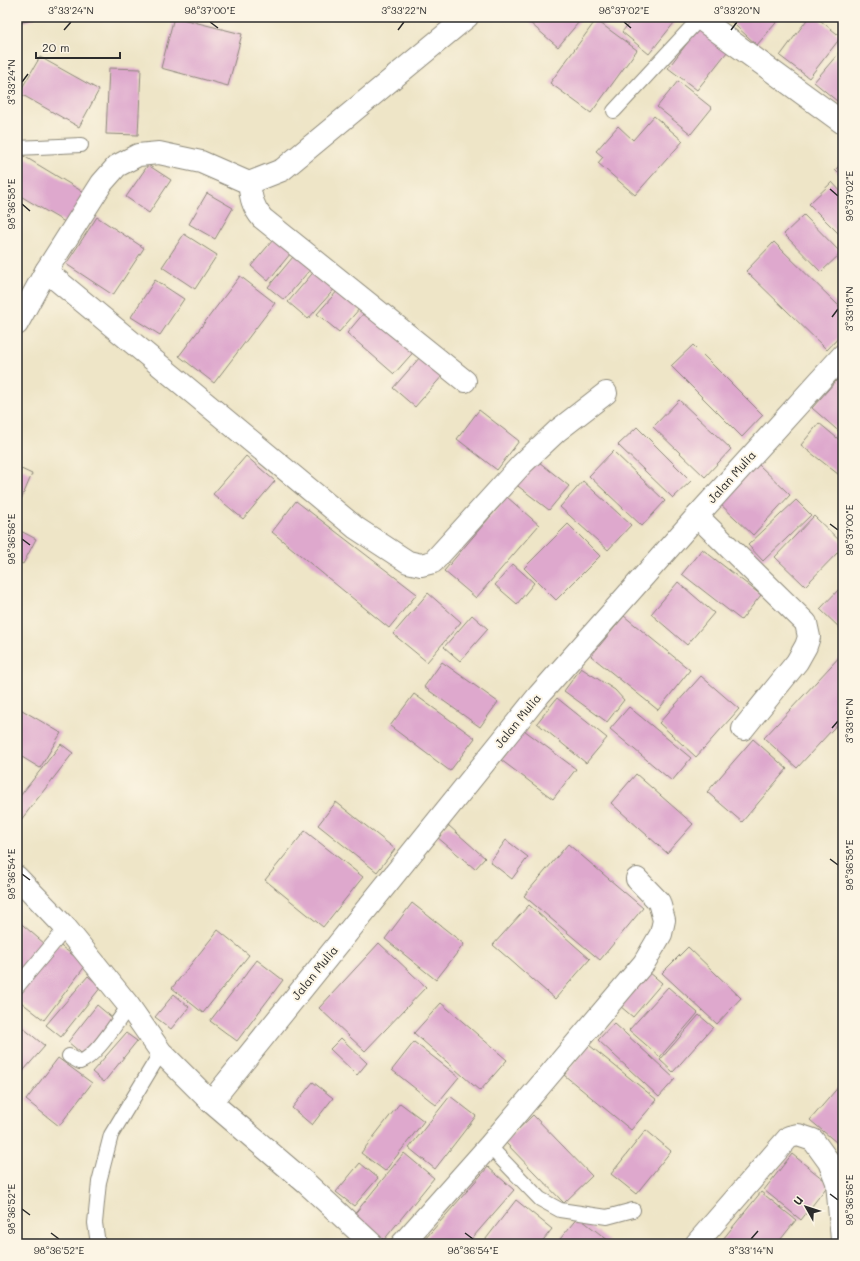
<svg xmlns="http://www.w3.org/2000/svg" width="860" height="1261" viewBox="0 0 860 1261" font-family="Mali,sans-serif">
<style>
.building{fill:#dea8cd}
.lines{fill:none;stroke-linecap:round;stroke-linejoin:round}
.service-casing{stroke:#8c8879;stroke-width:16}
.minor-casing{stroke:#8c8879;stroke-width:24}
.service{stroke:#fff;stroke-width:14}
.minor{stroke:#fff;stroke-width:22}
.ticks{fill:none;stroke:#2b2b2b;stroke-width:1.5}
.labels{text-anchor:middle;stroke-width:4;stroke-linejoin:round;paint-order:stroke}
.street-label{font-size:12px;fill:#2b2b2b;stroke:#fcf5e5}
.neatline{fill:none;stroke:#2b2b2b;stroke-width:1.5}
.ticks-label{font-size:10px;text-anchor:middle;fill:#2b2b2b}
</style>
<rect width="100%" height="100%" fill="#fcf5e5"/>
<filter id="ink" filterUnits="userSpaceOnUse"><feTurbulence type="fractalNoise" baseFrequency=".025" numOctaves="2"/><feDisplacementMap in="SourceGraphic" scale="8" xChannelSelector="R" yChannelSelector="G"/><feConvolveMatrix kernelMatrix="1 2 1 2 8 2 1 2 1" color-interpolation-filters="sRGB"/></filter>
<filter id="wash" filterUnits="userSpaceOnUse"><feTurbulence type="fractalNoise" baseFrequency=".012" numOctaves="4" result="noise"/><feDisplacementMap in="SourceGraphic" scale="16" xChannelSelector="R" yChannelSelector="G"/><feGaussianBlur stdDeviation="0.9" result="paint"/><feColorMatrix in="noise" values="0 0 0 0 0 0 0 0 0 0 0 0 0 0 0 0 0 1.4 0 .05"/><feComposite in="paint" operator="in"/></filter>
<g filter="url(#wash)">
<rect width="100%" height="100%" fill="#eee5c7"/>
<g id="blocks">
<!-- building -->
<g class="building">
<polygon points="17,17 34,17 34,19 17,24"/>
<polygon points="174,17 242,34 228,86 161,68"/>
<polygon points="523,17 583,17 558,47"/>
<polygon points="634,17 667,17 674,23 649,54 622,32"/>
<polygon points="728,17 781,17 757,45 727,18"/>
<polygon points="809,17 816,17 841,37 809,78 780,56"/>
<polygon points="596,20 637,50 591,113 550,83"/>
<polygon points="702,24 731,47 697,90 668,68"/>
<polygon points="843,48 843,106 814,82"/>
<polygon points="40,57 99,90 79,127 19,93"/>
<polygon points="109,68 141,69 138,135 106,134"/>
<polygon points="678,81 712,108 691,134 657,107"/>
<polygon points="654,116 683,141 635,195 598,163 603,157 596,151 618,126 633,140"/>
<polygon points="17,152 88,195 70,225 17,194"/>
<polygon points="843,162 843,178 835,170"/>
<polygon points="148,165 171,180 149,213 126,197"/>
<polygon points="832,182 843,194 843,238 809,204"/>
<polygon points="207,193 233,208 215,239 189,224"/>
<polygon points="804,215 841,253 821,272 784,234"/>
<polygon points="97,217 144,248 113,295 66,264"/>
<polygon points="184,234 217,255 195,289 162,267"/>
<polygon points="278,234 295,248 268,281 251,266"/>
<polygon points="774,242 843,310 843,333 827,350 746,271"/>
<polygon points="298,251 314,265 284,300 268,287"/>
<polygon points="317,268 338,285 308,319 288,302"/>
<polygon points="240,276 275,303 214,383 179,356"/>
<polygon points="155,280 184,299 160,335 131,317"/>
<polygon points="339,289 361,307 339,332 317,314"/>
<polygon points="369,307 417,348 394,374 347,333"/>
<polygon points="693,345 763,415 742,437 671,366"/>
<polygon points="421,356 443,375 415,407 393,388"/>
<polygon points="843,373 843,435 812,408"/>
<polygon points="679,400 731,449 705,477 653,427"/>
<polygon points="479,410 519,441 497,470 457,439"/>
<polygon points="819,423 843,443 843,478 801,445"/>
<polygon points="637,427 691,481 673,498 618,445"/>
<polygon points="613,451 665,501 642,526 589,476"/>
<polygon points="246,456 275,481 243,519 213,494"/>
<polygon points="534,458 569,486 549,510 514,483"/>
<polygon points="756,462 790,495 753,535 718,502"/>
<polygon points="17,467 32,474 17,509"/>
<polygon points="583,481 631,525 608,550 560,507"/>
<polygon points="507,497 539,525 476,598 444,571"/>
<polygon points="796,500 811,515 763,561 748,545"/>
<polygon points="296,501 417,594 389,628 272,532"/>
<polygon points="814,516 843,544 843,547 805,586 775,557"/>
<polygon points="568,524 600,556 556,600 524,568"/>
<polygon points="17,529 36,539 23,564 17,561"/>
<polygon points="702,549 761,595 741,620 682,574"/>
<polygon points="513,564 534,583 517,604 495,585"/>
<polygon points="678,582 714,613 687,645 651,614"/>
<polygon points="843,585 843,631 820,609"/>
<polygon points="428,593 461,622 427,662 393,634"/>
<polygon points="472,615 488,629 460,661 444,647"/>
<polygon points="624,616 690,670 658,710 591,656"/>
<polygon points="843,653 843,718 797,768 764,738"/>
<polygon points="442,662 498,702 480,727 424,687"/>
<polygon points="581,668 615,690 624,700 607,722 564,691"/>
<polygon points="701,676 739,709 696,757 659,723"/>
<polygon points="414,694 475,738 450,771 390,726"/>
<polygon points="557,698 607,738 586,763 537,723"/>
<polygon points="17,707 61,733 40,768 17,754"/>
<polygon points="629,707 691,758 672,781 610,729"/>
<polygon points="524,730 576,769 553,799 501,760"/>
<polygon points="753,739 787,769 742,822 707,792"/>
<polygon points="61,744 73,753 17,825 17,800"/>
<polygon points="636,774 693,824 667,853 611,803"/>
<polygon points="336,802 395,849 377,872 318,825"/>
<polygon points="448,825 485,858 475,869 437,837"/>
<polygon points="305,831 363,877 323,927 265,880"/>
<polygon points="506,840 528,857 512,879 490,862"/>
<polygon points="568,844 643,908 600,960 524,896"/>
<polygon points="412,903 464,944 436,980 385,939"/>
<polygon points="529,905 590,959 555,999 493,945"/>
<polygon points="17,920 45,944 17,976"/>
<polygon points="218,930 249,955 203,1013 172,988"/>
<polygon points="379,943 426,987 365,1051 319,1008"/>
<polygon points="58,944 86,965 44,1020 17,999 17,998"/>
<polygon points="688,947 741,998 717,1024 662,973"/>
<polygon points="257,960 283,980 237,1041 210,1021"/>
<polygon points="649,972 662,983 633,1017 620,1006"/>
<polygon points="88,976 101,987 61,1037 46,1025"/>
<polygon points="668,987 698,1013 660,1057 629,1030"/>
<polygon points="174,994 189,1007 171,1029 155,1017"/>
<polygon points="441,1003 507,1060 480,1091 414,1033"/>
<polygon points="97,1005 115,1020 86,1057 68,1042"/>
<polygon points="699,1015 713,1027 673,1072 660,1060"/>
<polygon points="17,1023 45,1046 17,1078"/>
<polygon points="614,1023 675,1079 659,1097 598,1040"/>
<polygon points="126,1033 137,1041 104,1082 92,1072"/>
<polygon points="341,1038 367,1063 357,1075 330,1049"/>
<polygon points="414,1042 459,1077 436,1105 392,1070"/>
<polygon points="589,1045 657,1100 631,1130 564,1075"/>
<polygon points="58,1058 92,1083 59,1126 26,1100"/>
<polygon points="313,1082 333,1098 312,1125 292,1108"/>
<polygon points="841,1084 843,1086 843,1148 810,1120"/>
<polygon points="450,1096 476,1116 435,1169 409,1148"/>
<polygon points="400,1103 424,1121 385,1171 361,1153"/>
<polygon points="533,1115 592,1176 564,1203 505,1142"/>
<polygon points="646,1130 671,1151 636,1194 611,1174"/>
<polygon points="404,1153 434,1178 383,1241 353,1216"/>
<polygon points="792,1154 829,1184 801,1220 764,1190"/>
<polygon points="360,1163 378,1178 354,1206 336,1192"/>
<polygon points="488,1167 514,1190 467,1244 431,1244 425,1239"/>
<polygon points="761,1192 796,1220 777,1244 719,1244"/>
<polygon points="516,1200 552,1229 540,1244 482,1244"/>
<polygon points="578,1217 609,1241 606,1244 556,1244"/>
</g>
</g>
</g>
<g filter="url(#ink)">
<use href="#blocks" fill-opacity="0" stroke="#8c8879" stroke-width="1"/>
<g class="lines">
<defs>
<g id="service">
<polyline points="614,111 700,18"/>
<polyline points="17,148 81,145"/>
<polyline points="17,987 66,928"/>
<path d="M69 1056 80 1062C98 1055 117 1021 129 1006"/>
<polyline points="489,1146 540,1199 560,1210 607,1217 633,1210"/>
<polyline points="98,1244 95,1223 99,1182 111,1135 161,1052"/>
</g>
<g id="minor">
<polyline points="698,17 843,123"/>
<path d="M249 183C251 197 252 206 262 218L465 381"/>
<polyline points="46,271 356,528 408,562 421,565 433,562 522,464 557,431 606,393"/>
<polyline points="17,324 46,271 102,183 117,166 138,155 159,153 201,162 249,183 282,170 467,17"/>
<polyline points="697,516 806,623 809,637 806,646 797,662 743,729"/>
<polyline points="17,877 66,928 129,1006 161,1052 211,1102 306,1183 372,1244"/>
<polyline points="211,1102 539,695 697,516 843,355"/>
<polyline points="402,1244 489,1146 644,963 661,934 664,920 659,902 637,879"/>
<polyline points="696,1244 789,1137 798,1135 813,1140 829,1162 837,1182 842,1240"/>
</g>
</defs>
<!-- service casing -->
<use href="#service" class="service-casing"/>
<!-- minor casing -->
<use href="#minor" class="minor-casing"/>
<!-- service -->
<use href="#service" class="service"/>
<!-- minor -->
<use href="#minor" class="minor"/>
</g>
</g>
<!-- ticks -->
<path class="ticks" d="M210 22 218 28M624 22 631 28M64 30 71 22M398 30 404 22M731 30 737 22M22 82 28 74M830 189 838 196M22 204 30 211M832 317 838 309M830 524 838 530M22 539 30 545M832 728 838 721M830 859 838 865M22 874 30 880M830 1194 838 1200M22 1209 30 1215M51 1233 59 1239M465 1233 473 1239M751 1239 758 1231"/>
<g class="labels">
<!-- street labels -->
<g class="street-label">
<text transform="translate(732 477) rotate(-48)" y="4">Jalan Mulia</text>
<text transform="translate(518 721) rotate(-51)" y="4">Jalan Mulia</text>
<text transform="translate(315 973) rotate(-51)" y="4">Jalan Mulia</text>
</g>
</g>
<!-- margin -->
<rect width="860" height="1261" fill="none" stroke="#fcf5e5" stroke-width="44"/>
<!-- north arrow -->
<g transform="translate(806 1207) rotate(309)" stroke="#fcf5e5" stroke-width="3" paint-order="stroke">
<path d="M0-3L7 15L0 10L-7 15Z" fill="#2b2b2b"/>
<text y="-6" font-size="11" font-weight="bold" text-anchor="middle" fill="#2b2b2b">U</text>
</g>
<!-- scale -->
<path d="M36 52v6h84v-6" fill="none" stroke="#2b2b2b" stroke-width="2"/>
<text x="42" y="52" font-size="12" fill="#2b2b2b" stroke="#fcf5e5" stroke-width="3" paint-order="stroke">20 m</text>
<rect x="22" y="22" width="816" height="1217" class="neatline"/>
<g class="ticks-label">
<text x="71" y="14">3°33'24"N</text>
<text x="210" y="14">98°37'00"E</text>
<text x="404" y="14">3°33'22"N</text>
<text x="624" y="14">98°37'02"E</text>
<text x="737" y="14">3°33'20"N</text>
<text transform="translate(11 82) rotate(-90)" y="4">3°33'24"N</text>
<text transform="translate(849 196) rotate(-90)" y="4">98°37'02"E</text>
<text transform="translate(11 204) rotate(-90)" y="4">98°36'58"E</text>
<text transform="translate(849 309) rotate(-90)" y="4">3°33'18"N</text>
<text transform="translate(849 530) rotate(-90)" y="4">98°37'00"E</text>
<text transform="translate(11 539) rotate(-90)" y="4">98°36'56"E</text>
<text transform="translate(849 721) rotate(-90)" y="4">3°33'16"N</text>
<text transform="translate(849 865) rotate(-90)" y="4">98°36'58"E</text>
<text transform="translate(11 874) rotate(-90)" y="4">98°36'54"E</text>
<text transform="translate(849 1200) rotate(-90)" y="4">98°36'56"E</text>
<text transform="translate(11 1209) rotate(-90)" y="4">98°36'52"E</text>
<text x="59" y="1254">98°36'52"E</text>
<text x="473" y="1254">98°36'54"E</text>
<text x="751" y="1254">3°33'14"N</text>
</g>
</svg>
